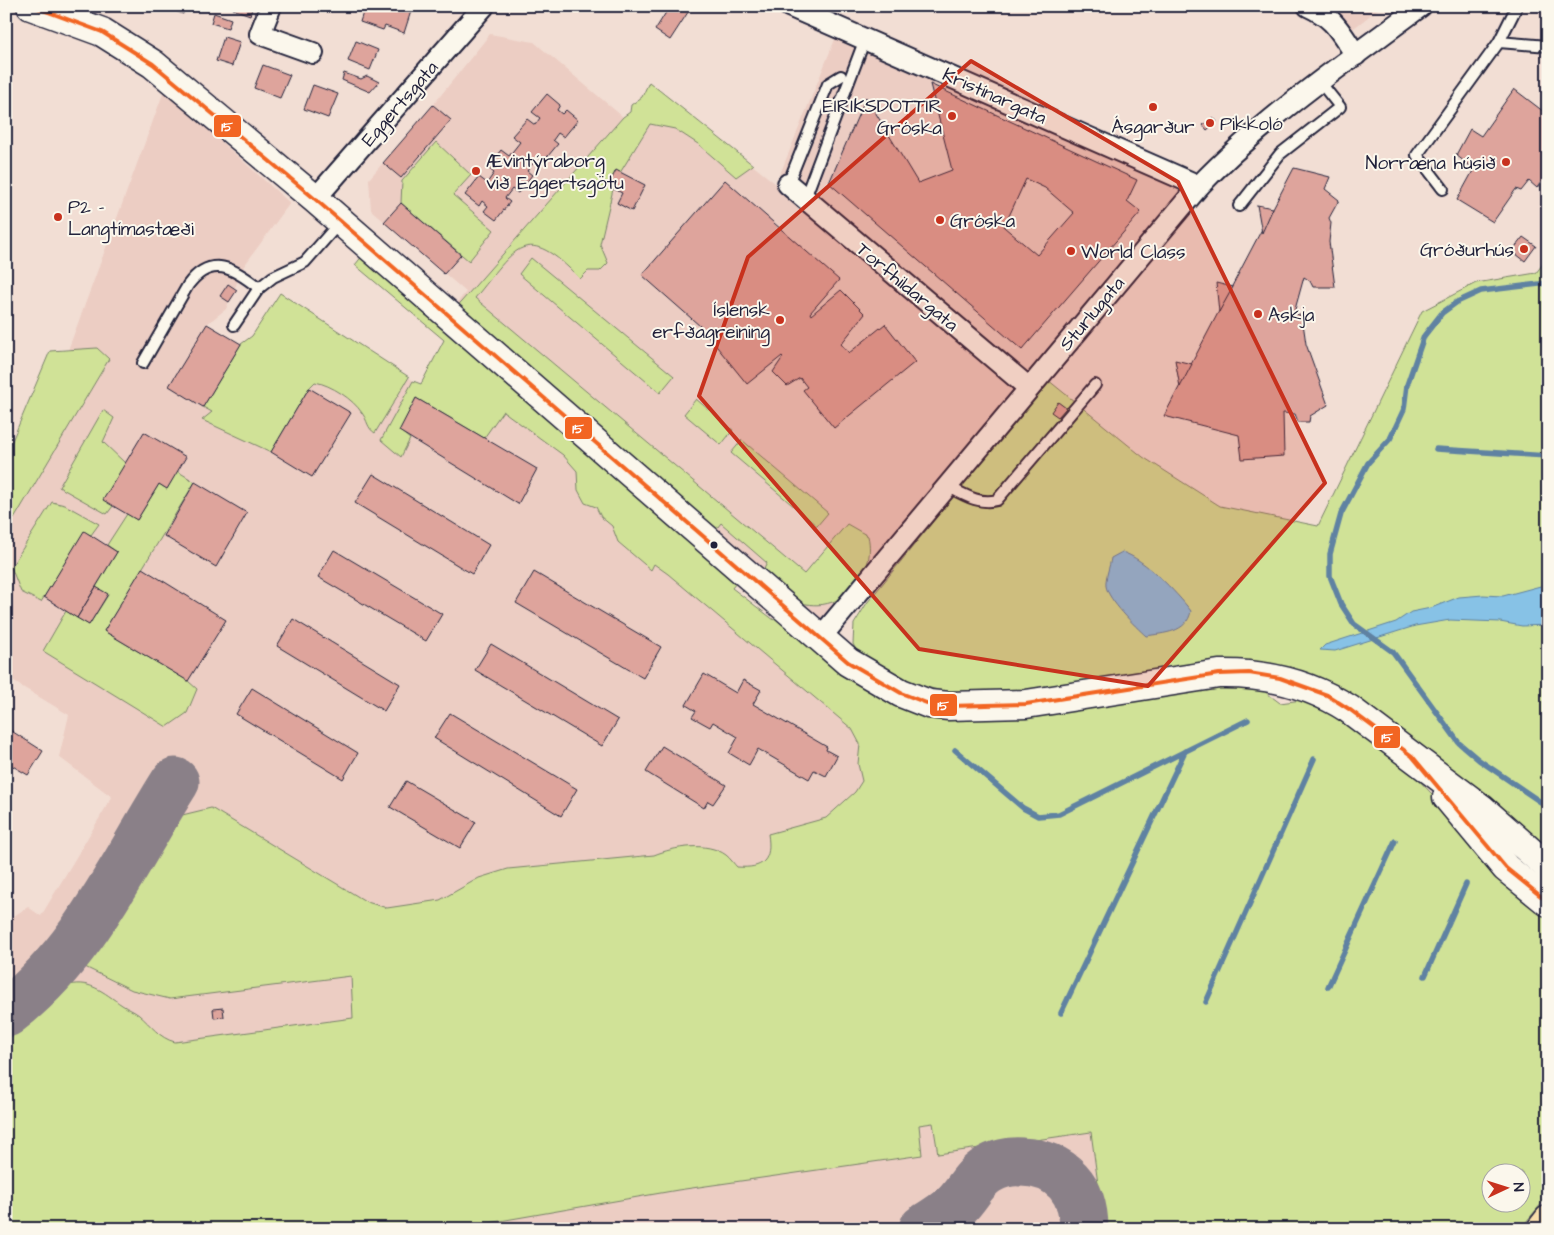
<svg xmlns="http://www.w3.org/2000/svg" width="1554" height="1235" viewBox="0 0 1554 1235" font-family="'Architects Daughter',sans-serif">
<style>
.built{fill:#eccdc3}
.green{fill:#d0e297;stroke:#798269;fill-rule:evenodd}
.water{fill:#87c2e6;stroke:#5f82a2}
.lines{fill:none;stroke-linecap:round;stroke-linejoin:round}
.stream{stroke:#5f82a2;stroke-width:5.5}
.taxiway{stroke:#8a8088;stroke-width:49}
.building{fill:#dea49c;stroke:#22223b;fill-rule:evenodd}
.lane-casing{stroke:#22223b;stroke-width:14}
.street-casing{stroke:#22223b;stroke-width:24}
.secondary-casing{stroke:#22223b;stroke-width:31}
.primary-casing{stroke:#22223b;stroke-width:31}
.lane{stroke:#fbf7ec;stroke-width:10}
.street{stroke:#fbf7ec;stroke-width:20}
.secondary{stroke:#fbf7ec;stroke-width:28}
.primary{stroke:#f9deab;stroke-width:28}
.bus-1-casing{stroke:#fbf7ec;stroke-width:8}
.bus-1{stroke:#f26522;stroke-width:4}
.marked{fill:#c8321e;fill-opacity:0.2;stroke:#c8321e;stroke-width:4;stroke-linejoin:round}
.poi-dot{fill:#c8321e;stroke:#fbf7ec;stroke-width:2}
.bus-dot{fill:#22223b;stroke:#fbf7ec;stroke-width:2}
.labels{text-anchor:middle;stroke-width:4;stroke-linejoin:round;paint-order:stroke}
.street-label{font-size:19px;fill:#22223b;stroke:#fbf7ec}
.poi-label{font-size:19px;fill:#22223b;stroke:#fbf7ec;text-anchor:start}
.line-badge{stroke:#fbf7ec;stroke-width:2}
.badge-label{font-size:14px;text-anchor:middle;font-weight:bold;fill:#fff}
</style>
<rect width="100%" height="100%" fill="#f2ded4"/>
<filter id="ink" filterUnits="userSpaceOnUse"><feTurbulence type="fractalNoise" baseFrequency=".02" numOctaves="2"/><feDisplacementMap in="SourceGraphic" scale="10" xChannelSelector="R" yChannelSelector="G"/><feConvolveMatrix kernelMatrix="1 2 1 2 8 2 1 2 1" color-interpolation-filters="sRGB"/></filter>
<g filter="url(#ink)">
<!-- built -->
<g class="built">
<polygon points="1287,6 1382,6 1354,28 1318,19"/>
<polygon points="838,32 1189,191 820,630 450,311 466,292 371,210 369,179 433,105 490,34 534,42 623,117 630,112 631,105 642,97 649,82 776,184"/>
<polygon points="164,91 290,203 244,266 226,309 207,324 241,344 252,336 280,293 420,385 444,340 811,660 1492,1172 1459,1229 6,1229 6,921 28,907 41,916 112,797 59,757 69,715 6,677 6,451 7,454 27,461"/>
</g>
<!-- green -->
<g class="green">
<path d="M649 82 753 165 736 177 698 144 675 129 650 124 615 181 600 244 608 263 600 271H588L580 279C525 221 516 248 475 298L804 574 847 524 868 536C877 574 843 614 802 603 792 600 771 580 762 573L767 563 721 523 714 532 454 310 623 117 630 112 631 105 642 97Z"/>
<polygon points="436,142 471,175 453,195 494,230 469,261 401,203 402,181"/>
<path d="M363 255 694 544 736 583 732 588 774 620 777 616 848 677 888 700 1216 685H1256L1280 703 1302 700 1341 719 1389 749 1433 795 1502 883 1535 903 1548 917V1196L1520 1229H1104L1091 1132 938 1154 933 1123 919 1125 922 1155 678 1190 454 1229H6V1035L63 987C88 977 104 993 122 1005 128 1009 134 1011 139 1015 151 1025 159 1038 175 1042L353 1018 351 976 170 999 132 990 85 967 174 817 211 808 367 902 387 908 440 900 479 878 508 869 654 855C674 847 707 841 726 855 730 858 734 864 737 867 764 869 772 860 768 834L826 818 855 792 862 781 858 764 860 744 852 729 668 574 654 564 651 570 618 542 612 526 601 517 596 507 585 503 578 490 577 471 563 455 503 411 484 438 416 398 400 431 410 439 401 457 381 440 413 381 421 384 444 340 355 265ZM1492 1172H1522V1202H1492Z"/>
<path d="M1548 257V858C1512 828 1477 797 1441 767 1375 711 1322 662 1230 662L1036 691 964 696 905 682 860 658 853 644 854 624 867 603 1048 380 1143 457 1220 506 1318 526 1422 311 1476 283 1536 273Z"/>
<polygon points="531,258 674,376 660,393 519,274"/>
<path d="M280 293 409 377 375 433C367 428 368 421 362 413 353 399 331 385 315 382L309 388 271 452 202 420 212 412 203 407 241 344 252 336Z"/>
<polygon points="97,348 109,359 14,519 6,517 6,455 50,351"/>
<polygon points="696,399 733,430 721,445 684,414"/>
<polygon points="103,410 114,418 103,442 125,463 113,506 107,514 59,487"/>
<polygon points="742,440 828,513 817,526 731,453"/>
<polygon points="177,471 195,482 104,631 188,681 197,689 187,713 167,727 43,651 66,611 89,625 108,595 96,587 117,552 107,545 127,514 137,520 159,484 167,489"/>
<polygon points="52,502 65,505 99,524 91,535 84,532 41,602 21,592 11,567"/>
</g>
<!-- water -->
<g class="water">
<path d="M1122 552C1145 559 1176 592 1191 611 1187 633 1164 633 1146 636 1135 626 1108 600 1106 586 1105 578 1110 566 1111 558Z"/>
<polygon points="1548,584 1548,625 1522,626 1500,622 1450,620 1415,626 1335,651 1320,650 1325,645 1396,622 1411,612 1431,608 1459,597 1483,595 1503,596"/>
</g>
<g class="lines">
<!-- stream -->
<g class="stream">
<polyline points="1548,283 1481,291 1457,302 1442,313 1424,336 1407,385 1404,409 1390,439 1368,463 1341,514 1330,554 1330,576 1341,604 1354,624 1393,652 1459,743 1479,760 1548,807"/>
<polyline points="1436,449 1548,456"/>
<polyline points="955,750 1023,808 1038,816 1059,814 1248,720"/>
<polyline points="1425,976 1466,884"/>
<polyline points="1328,987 1395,841"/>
<polyline points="1206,1002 1314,759"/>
<polyline points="1061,1013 1185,751"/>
</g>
<!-- taxiway -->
<g class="taxiway">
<path d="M6 1013C84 955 124 862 175 782"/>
<path d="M923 1229C934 1222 948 1214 957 1204 968 1193 974 1178 988 1170 997 1164 1011 1161 1021 1162 1062 1163 1084 1189 1084 1229"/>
</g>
</g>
<!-- building -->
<g class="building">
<polygon points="162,6 186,6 183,14"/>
<polygon points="234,6 253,6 250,15 233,9"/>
<polygon points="365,6 398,6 411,11 404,33 385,26 383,30 360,22"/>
<polygon points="670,6 692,6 670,40 655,30"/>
<polygon points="214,13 231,19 228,28 211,23"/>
<polygon points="224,37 240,42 232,66 216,61"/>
<polygon points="356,41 378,50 370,70 348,61"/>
<polygon points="263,65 290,75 280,98 254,88"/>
<polygon points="344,73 361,79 367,76 379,82 370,92 342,80"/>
<path d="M930 84 1137 180 1127 201 1141 212 1022 350 829 183 866 97 918 183 952 170ZM1026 179 1045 188 1074 213 1037 255 1004 227Z"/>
<polygon points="313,85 338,94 328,118 304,109"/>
<polygon points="1514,89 1548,115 1548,171 1537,188 1529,181 1521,191 1516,189 1493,222 1457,200 1474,169 1456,155 1470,129 1481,136"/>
<polygon points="547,94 560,105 557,110 562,114 566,110 578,120 564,137 558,133 553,140 558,144 543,162 538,157 527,171 532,175 518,193 512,189 505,198 510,202 496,220 484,211 488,206 482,201 479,206 465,195 479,177 487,183 494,173 487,167 501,150 509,156 520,142 512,136 527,119 535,125 540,118 532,112"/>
<polygon points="433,105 451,120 401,178 383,163"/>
<polygon points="1213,117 1217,122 1207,130 1203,125"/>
<polygon points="1294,168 1330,177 1325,189 1339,200 1329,218 1331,223 1329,242 1335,287 1313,287 1310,281 1304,277 1294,313 1302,316 1306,344 1328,405 1310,416 1309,422 1298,422 1295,414 1283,413 1284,456 1242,459 1239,435 1164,416"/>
<polygon points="616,170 645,185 632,211 617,203 622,193 608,186"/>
<polygon points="725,180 839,280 810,313 811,315 841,290 865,314 841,344 849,353 885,324 915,362 834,428 803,390 807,387 800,378 787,386 773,372 783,357 782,356 747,384 700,326 642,275"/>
<polygon points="401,203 461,255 444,274 384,222"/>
<polygon points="1257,205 1273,208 1262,233"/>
<polygon points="1523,237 1536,246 1525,261 1512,251"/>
<polygon points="1216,283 1233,287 1219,312"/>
<polygon points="228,284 237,290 229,302 220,296"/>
<polygon points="207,324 241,344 203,407 169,386"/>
<polygon points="1175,360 1192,364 1180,387"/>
<polygon points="309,388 351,413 312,477 271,452"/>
<polygon points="416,398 537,469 518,504 399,431"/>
<polygon points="1058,402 1066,408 1058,417 1051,412"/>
<polygon points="144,432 186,457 167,489 159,484 137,520 103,500"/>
<polygon points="373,474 489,545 472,574 355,503"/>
<polygon points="195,482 247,513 216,567 164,536"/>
<polygon points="84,531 117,552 77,618 44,597"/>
<polygon points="334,550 442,614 426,641 318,577"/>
<polygon points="142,568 226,620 188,681 104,631"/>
<polygon points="534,572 661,647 643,678 516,603"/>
<polygon points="96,587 108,594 89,625 77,618"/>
<polygon points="293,619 400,684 384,711 277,646"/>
<polygon points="491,644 618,720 602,746 475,670"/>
<polygon points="704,674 736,693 743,680 761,690 753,704 827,747 826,750 837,756 826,776 814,770 809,779 758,749 749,765 729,753 738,737 713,722 710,727 692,717 696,711 686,705"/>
<polygon points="252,688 358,753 343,779 236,714"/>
<polygon points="450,713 577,789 561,816 434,738"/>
<polygon points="10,730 43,751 28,775 11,765 10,767 6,765 6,736"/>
<polygon points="662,746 726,785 713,804 708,801 704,808 646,772"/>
<polygon points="406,781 476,822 460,848 390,807"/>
<polygon points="223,1008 224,1017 214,1018 213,1009"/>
</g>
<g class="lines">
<defs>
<g id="lane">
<polyline points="1517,6 1499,42 1548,46"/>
<polyline points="788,184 828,84 841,76"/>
<polyline points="1443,189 1417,155 1499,42"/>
<polyline points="805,198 865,39"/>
<polyline points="1239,206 1280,154 1340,107 1320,82"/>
<polyline points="234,325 259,288 273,277 305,262 340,222"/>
<path d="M143 363 188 285C211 254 234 268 259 288"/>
<path d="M947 486C963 494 979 505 997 500L1095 385"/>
</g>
<g id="street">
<polyline points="271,6 260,34 313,53"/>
<polyline points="789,6 1199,186"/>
<path d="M1308 6C1335 18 1340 32 1356 55"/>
<polyline points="788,184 1029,388"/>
<polyline points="315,199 484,6"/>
<path d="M821 637 1199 186C1265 117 1345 63 1421 6"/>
</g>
<g id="secondary">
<path d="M31 6 102 32 153 64 315 199 848 662 901 693 929 704 949 706 1026 704 1219 674C1266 673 1309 683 1349 709L1482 809 1548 867"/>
<polyline points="1447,797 1506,868 1548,902"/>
</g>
<polyline id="primary" points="1541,1229 1548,1220"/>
</defs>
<!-- lane casing -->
<use href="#lane" class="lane-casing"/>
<!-- street casing -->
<use href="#street" class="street-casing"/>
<!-- secondary casing -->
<use href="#secondary" class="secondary-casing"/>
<!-- primary casing -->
<use href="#primary" class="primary-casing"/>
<!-- lane -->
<use href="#lane" class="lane"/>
<!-- street -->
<use href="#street" class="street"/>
<!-- secondary -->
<use href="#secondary" class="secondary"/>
<!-- primary -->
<use href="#primary" class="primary"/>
<defs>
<polyline id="bus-1" points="32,6 102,32 153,64 315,199 848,662 901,693 929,704 949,706 1026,704 1219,674 1249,673 1280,678 1327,695 1349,709 1412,756 1506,868 1548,902"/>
</defs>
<!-- bus-1 casing -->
<use href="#bus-1" class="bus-1-casing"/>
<!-- bus-1 -->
<use href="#bus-1" class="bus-1"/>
</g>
</g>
<!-- marked area -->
<path class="marked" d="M971 61 1178 182 1325 483 1148 686 919 649 699 396 748 257Z"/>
<!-- markers -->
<g class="poi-dot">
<circle cx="1153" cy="107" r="5"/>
<circle cx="952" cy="116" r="5"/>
<circle cx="1210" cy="123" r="5"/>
<circle cx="1506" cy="162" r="5"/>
<circle cx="476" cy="171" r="5"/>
<circle cx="58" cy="217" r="5"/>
<circle cx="940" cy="220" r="5"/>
<circle cx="1524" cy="249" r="5"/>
<circle cx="1071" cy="251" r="5"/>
<circle cx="1258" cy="314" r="5"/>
<circle cx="780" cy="320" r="5"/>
</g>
<circle class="bus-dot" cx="714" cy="545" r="4.5"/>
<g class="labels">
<!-- street labels -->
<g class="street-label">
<text transform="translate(995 95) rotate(24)" y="7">Kristínargata</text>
<text transform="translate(399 103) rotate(-49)" y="7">Eggertsgata</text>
<text transform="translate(908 286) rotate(40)" y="7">Torfhildargata</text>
<text transform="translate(1091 313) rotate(-50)" y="7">Sturlugata</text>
</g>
<!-- poi labels -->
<g class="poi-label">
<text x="942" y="112" text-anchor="end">EIRIKSDOTTIR<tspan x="942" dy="22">Gróska</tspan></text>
<text x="1220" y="130">Pikkoló</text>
<text x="1153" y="133" text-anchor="middle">Ásgarður</text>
<text x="486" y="167">Ævintýraborg<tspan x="486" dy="22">við Eggertsgötu</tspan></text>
<text x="1496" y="169" text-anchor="end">Norræna húsið</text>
<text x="68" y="213">P2 -<tspan x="68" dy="22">Langtímastæði</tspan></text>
<text x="950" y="227">Gróska</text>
<text x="1514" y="256" text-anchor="end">Gróðurhús</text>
<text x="1081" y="258">World Class</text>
<text x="770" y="316" text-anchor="end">Íslensk<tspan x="770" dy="22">erfðagreining</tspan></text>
<text x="1268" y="321">Askja</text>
</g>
</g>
<g class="line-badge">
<rect x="213" y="114" width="29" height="24" rx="5" fill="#f26522"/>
<rect x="564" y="416" width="29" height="24" rx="5" fill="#f26522"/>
<rect x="929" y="693" width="29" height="24" rx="5" fill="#f26522"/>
<rect x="1373" y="725" width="28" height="24" rx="5" fill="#f26522"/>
</g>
<g class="badge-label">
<text x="227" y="131">15</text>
<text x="578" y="433">15</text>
<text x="943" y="710">15</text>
<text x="1387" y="742">15</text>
</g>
<!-- margin -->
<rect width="1554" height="1235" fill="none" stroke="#fbf7ec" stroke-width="25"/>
<rect x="12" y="12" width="1529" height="1210" fill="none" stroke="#22223b" stroke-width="2" filter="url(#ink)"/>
<!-- north arrow -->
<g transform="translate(1506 1188) rotate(86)"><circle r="24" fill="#fbf7ec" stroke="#a4a2a5"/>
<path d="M0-4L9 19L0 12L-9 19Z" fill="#c8321e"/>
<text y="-8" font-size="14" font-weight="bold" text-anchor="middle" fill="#22223b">N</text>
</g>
</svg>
